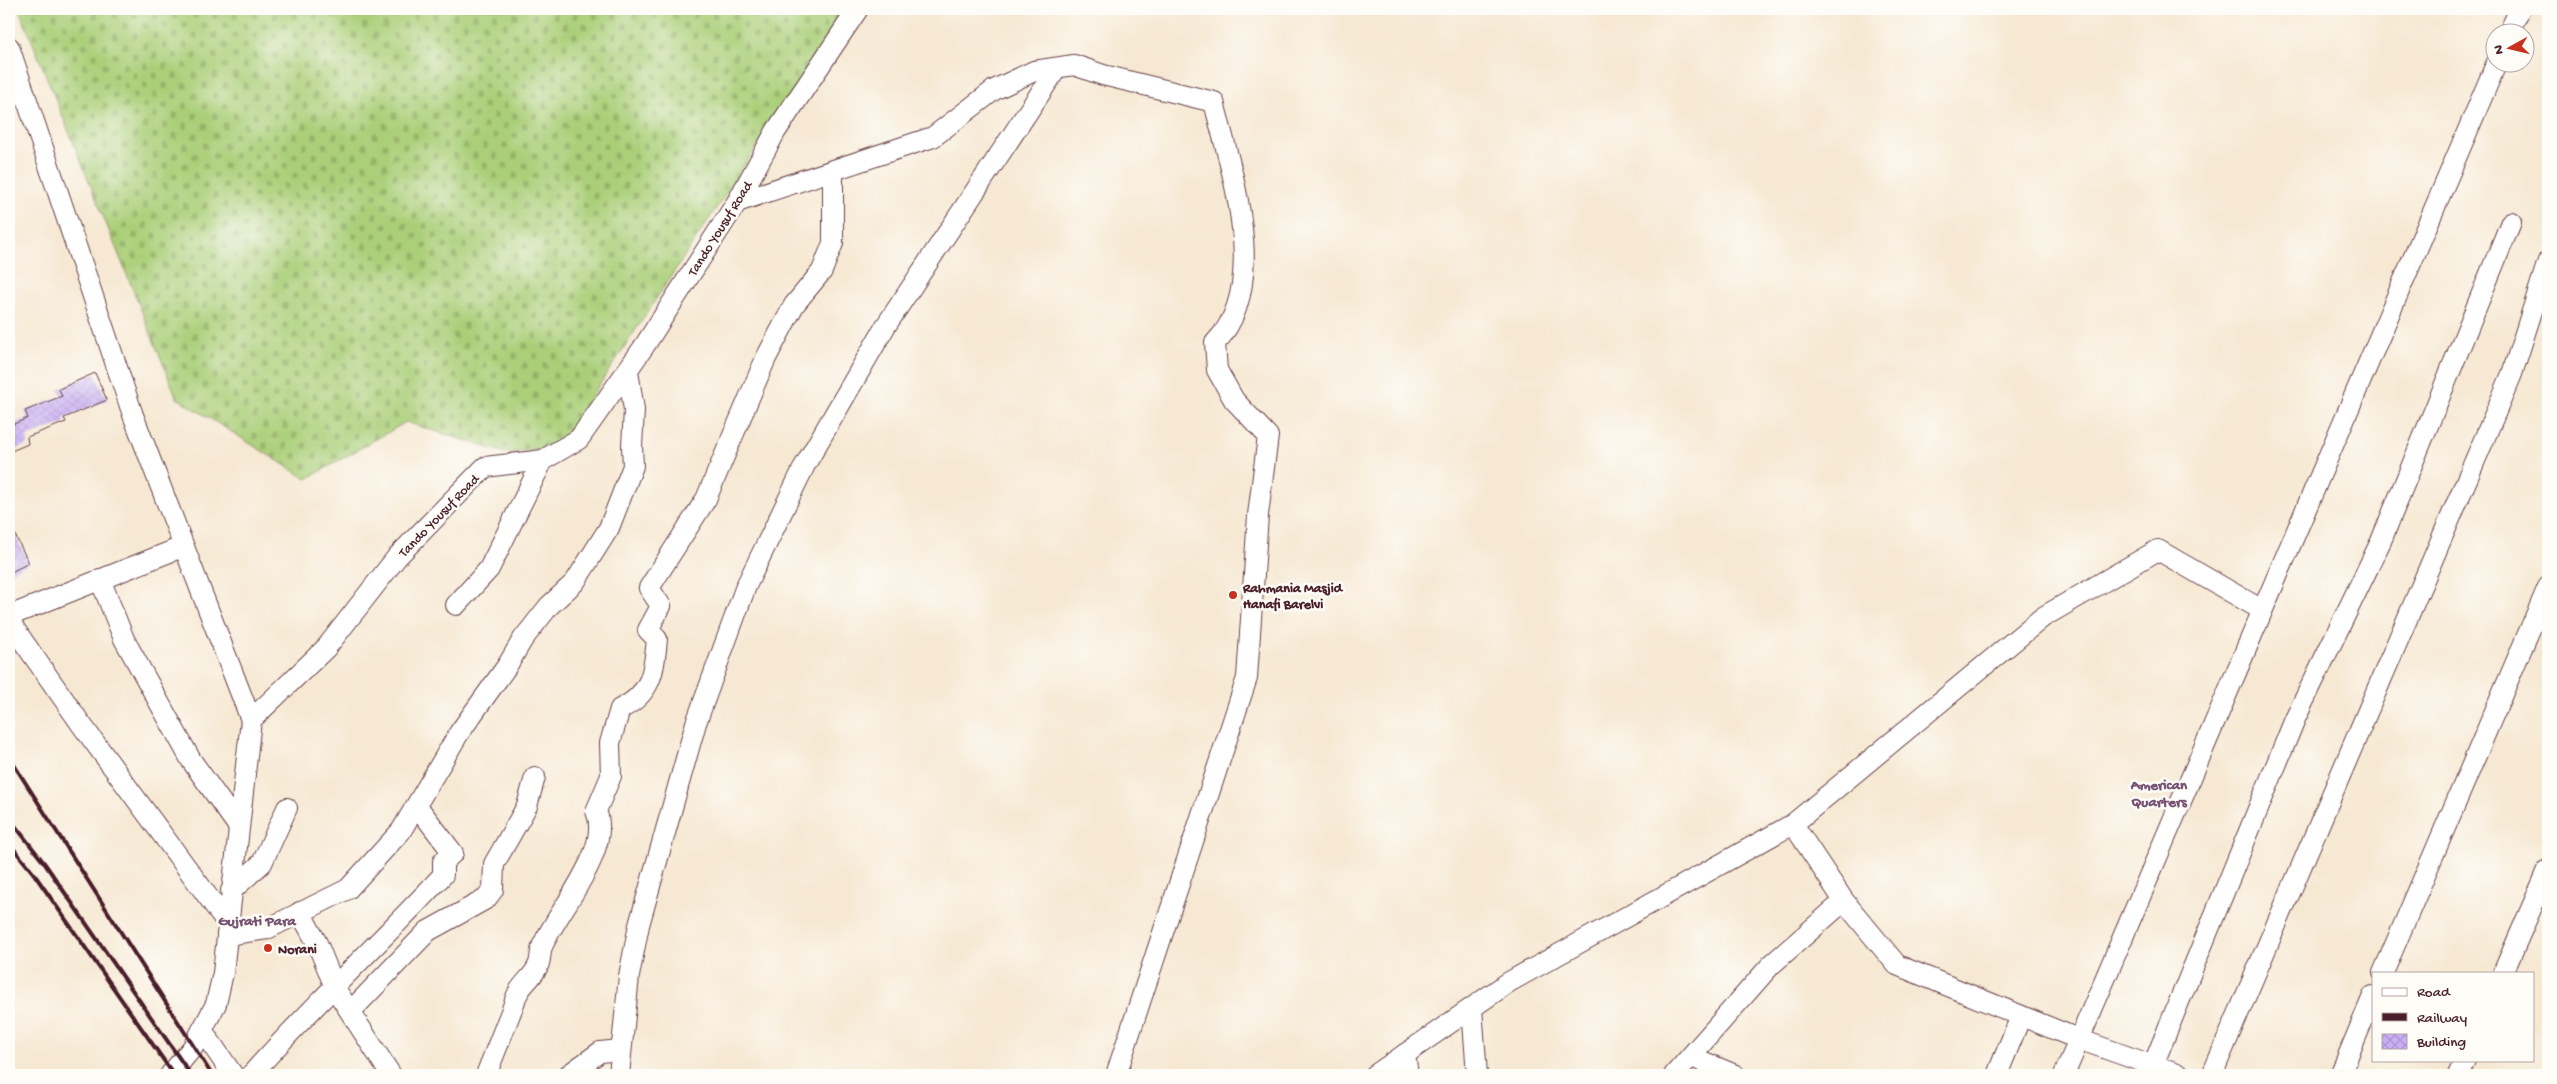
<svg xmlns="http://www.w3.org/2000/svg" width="2557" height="1084" viewBox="0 0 2557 1084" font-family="'Gochi Hand',sans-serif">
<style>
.cemetery{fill:url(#cemetery-stones);stroke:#7a7752}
.building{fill:url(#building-cross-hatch)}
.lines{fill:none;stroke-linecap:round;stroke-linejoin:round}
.minor-casing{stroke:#643d44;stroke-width:22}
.minor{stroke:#fff;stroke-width:20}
.rail{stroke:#4a1f2b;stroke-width:4}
.poi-dot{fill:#c8321e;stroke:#fdfcf7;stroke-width:2}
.labels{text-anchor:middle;stroke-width:5;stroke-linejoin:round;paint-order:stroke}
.street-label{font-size:14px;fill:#4a1f2b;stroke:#fdfcf7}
.poi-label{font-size:14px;font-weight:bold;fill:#4a1f2b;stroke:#fdfcf7;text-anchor:start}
.neighbourhood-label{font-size:15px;font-weight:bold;fill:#765172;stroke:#fdfcf7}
</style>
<defs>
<pattern id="cemetery-stones" width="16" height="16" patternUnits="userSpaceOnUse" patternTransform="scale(1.25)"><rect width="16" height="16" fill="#aacf78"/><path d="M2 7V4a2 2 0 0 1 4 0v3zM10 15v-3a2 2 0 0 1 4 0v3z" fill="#94b168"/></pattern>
<pattern id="building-cross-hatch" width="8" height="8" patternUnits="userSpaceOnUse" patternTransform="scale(1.25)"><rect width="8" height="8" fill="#c8aef5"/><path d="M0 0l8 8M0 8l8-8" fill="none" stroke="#ad95d2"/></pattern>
</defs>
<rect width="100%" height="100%" fill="#fdfcf7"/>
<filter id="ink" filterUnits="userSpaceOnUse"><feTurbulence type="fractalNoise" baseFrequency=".02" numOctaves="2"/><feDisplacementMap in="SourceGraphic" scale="10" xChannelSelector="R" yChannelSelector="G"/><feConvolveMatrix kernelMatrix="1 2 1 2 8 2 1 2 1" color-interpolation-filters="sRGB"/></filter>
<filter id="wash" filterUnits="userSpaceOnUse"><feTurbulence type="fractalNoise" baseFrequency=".0096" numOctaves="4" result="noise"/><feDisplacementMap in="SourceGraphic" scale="20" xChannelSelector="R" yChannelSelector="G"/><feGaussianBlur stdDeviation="1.12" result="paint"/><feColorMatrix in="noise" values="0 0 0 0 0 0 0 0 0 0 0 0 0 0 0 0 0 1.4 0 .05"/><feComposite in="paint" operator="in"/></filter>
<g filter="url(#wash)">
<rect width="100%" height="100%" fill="#f6e8d2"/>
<!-- cemetery -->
<polygon class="cemetery" points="19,9 848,9 559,446 506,453 406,422 307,479 177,398"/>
<g id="blocks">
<!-- building -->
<g class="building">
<polygon points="95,373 107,400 64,418 66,422 27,437 28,444 9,452 9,426 28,418 25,411 62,396 59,389"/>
<polygon points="9,523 29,563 9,573"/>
</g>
</g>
</g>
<g filter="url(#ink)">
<use href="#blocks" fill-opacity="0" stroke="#643d44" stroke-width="1"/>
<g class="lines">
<defs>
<g id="minor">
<polyline points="2509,32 2520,9"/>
<polyline points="9,47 133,415 251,720"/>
<path d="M737 202 933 137 994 90 1034 71 1074 65 1103 75 1214 102C1231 171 1271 286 1215 343L1217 370 1234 400 1268 436 1258 515 1247 678 1116 1075"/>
<polyline points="100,579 124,639 191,760 238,826"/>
<polyline points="456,605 489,569 543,460"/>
<polyline points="9,616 182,547"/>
<polyline points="9,621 81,724 228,924"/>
<polyline points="1793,824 1844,901 1897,965 2078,1039 2180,1075"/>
<polyline points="231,891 262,863 287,808"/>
<polyline points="300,912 317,943 336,990 391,1075"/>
<polyline points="227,935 267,929 348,889 401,831 459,733 507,666 523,639 549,606 575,582 609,528 633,466 632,446 634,410 628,371"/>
<polyline points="2383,973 2548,587"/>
<polyline points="2503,973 2548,870"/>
<polyline points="1472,1008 1477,1075"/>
<polyline points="351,1011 428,931 486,899 493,890 494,864 527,806 535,777"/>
<polyline points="202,1030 233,1075"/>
<polyline points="1405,1054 1408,1075"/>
<polyline points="1692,1057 1735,1075"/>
<polyline points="170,1075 193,1047 216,1004 223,973 251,720 326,648 397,557 485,467 543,460 579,439 643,348 737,202 776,131 858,9"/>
<path d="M251 1075C312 1006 380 943 443 875V862L453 853 417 806"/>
<path d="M486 1075 514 1004C518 985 531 981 538 966 541 960 540 952 542 947 557 911 613 850 596 811L611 776 610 743 620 709C652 694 654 671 657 639L648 630 661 606 649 588 706 499 766 358 794 305 822 271 833 243V170"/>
<polyline points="568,1075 600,1052 621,1050"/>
<polyline points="619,1075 629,976 639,925 696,723 746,586 805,465 885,327 1057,68"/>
<polyline points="1375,1075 1509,982 1793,824 2043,617 2158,550 2262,610"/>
<polyline points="1674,1075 1771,965 1844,901"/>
<polyline points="1997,1075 2021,1016"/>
<polyline points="2064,1075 2497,62"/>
<polyline points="2149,1075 2295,719 2381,541 2511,222"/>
<polyline points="2212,1075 2512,374 2548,261"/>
<polyline points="2340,1075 2373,996"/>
<polyline points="2458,1075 2465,1060"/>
</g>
</defs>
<!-- minor casing -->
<use href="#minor" class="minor-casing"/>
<!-- minor -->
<use href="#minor" class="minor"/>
<!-- rail -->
<g class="rail">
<polyline points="9,757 212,1075"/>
<polyline points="9,818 45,864 191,1075"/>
<polyline points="9,843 34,874 174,1075"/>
</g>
</g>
</g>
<!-- markers -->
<g class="poi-dot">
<circle cx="1233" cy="595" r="5"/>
<circle cx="268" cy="948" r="5"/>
</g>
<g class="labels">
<!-- street labels -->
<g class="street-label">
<text transform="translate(719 228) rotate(-58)" y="5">Tando Yousuf Road</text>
<text transform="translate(438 515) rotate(-46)" y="5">Tando Yousuf Road</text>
</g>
<!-- poi labels -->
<g class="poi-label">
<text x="1243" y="592">Rahmania Masjid<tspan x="1243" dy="16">Hanafi Barelvi</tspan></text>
<text x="278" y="953">Norani</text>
</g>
<!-- neighbourhood labels -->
<g class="neighbourhood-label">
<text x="2159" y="789">American<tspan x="2159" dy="17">Quarters</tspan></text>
<text x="257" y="925">Gujrati Para</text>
</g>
</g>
<!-- margin -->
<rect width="2557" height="1084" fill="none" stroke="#fdfcf7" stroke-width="30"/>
<!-- legend -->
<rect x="2372" y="972" width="162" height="90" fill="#fdfcf7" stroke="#b5a4a5"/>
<rect x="2382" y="988" width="25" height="8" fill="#ffffff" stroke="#b5a4a5"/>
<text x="2417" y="996" font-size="15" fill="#4a1f2b">Road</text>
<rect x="2382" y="1013" width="25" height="8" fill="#4a1f2b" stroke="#b5a4a5"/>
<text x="2417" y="1022" font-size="15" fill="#4a1f2b">Railway</text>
<rect x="2382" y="1034" width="25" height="15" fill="url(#building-cross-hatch)" stroke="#b5a4a5"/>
<text x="2417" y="1046" font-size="15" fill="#4a1f2b">Building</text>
<!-- north arrow -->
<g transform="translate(2510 48) rotate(262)"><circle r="24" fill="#fdfcf7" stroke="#b5a4a5"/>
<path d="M0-4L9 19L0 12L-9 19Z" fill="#c8321e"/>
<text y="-8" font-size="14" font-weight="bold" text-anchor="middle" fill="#4a1f2b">N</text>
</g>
</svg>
